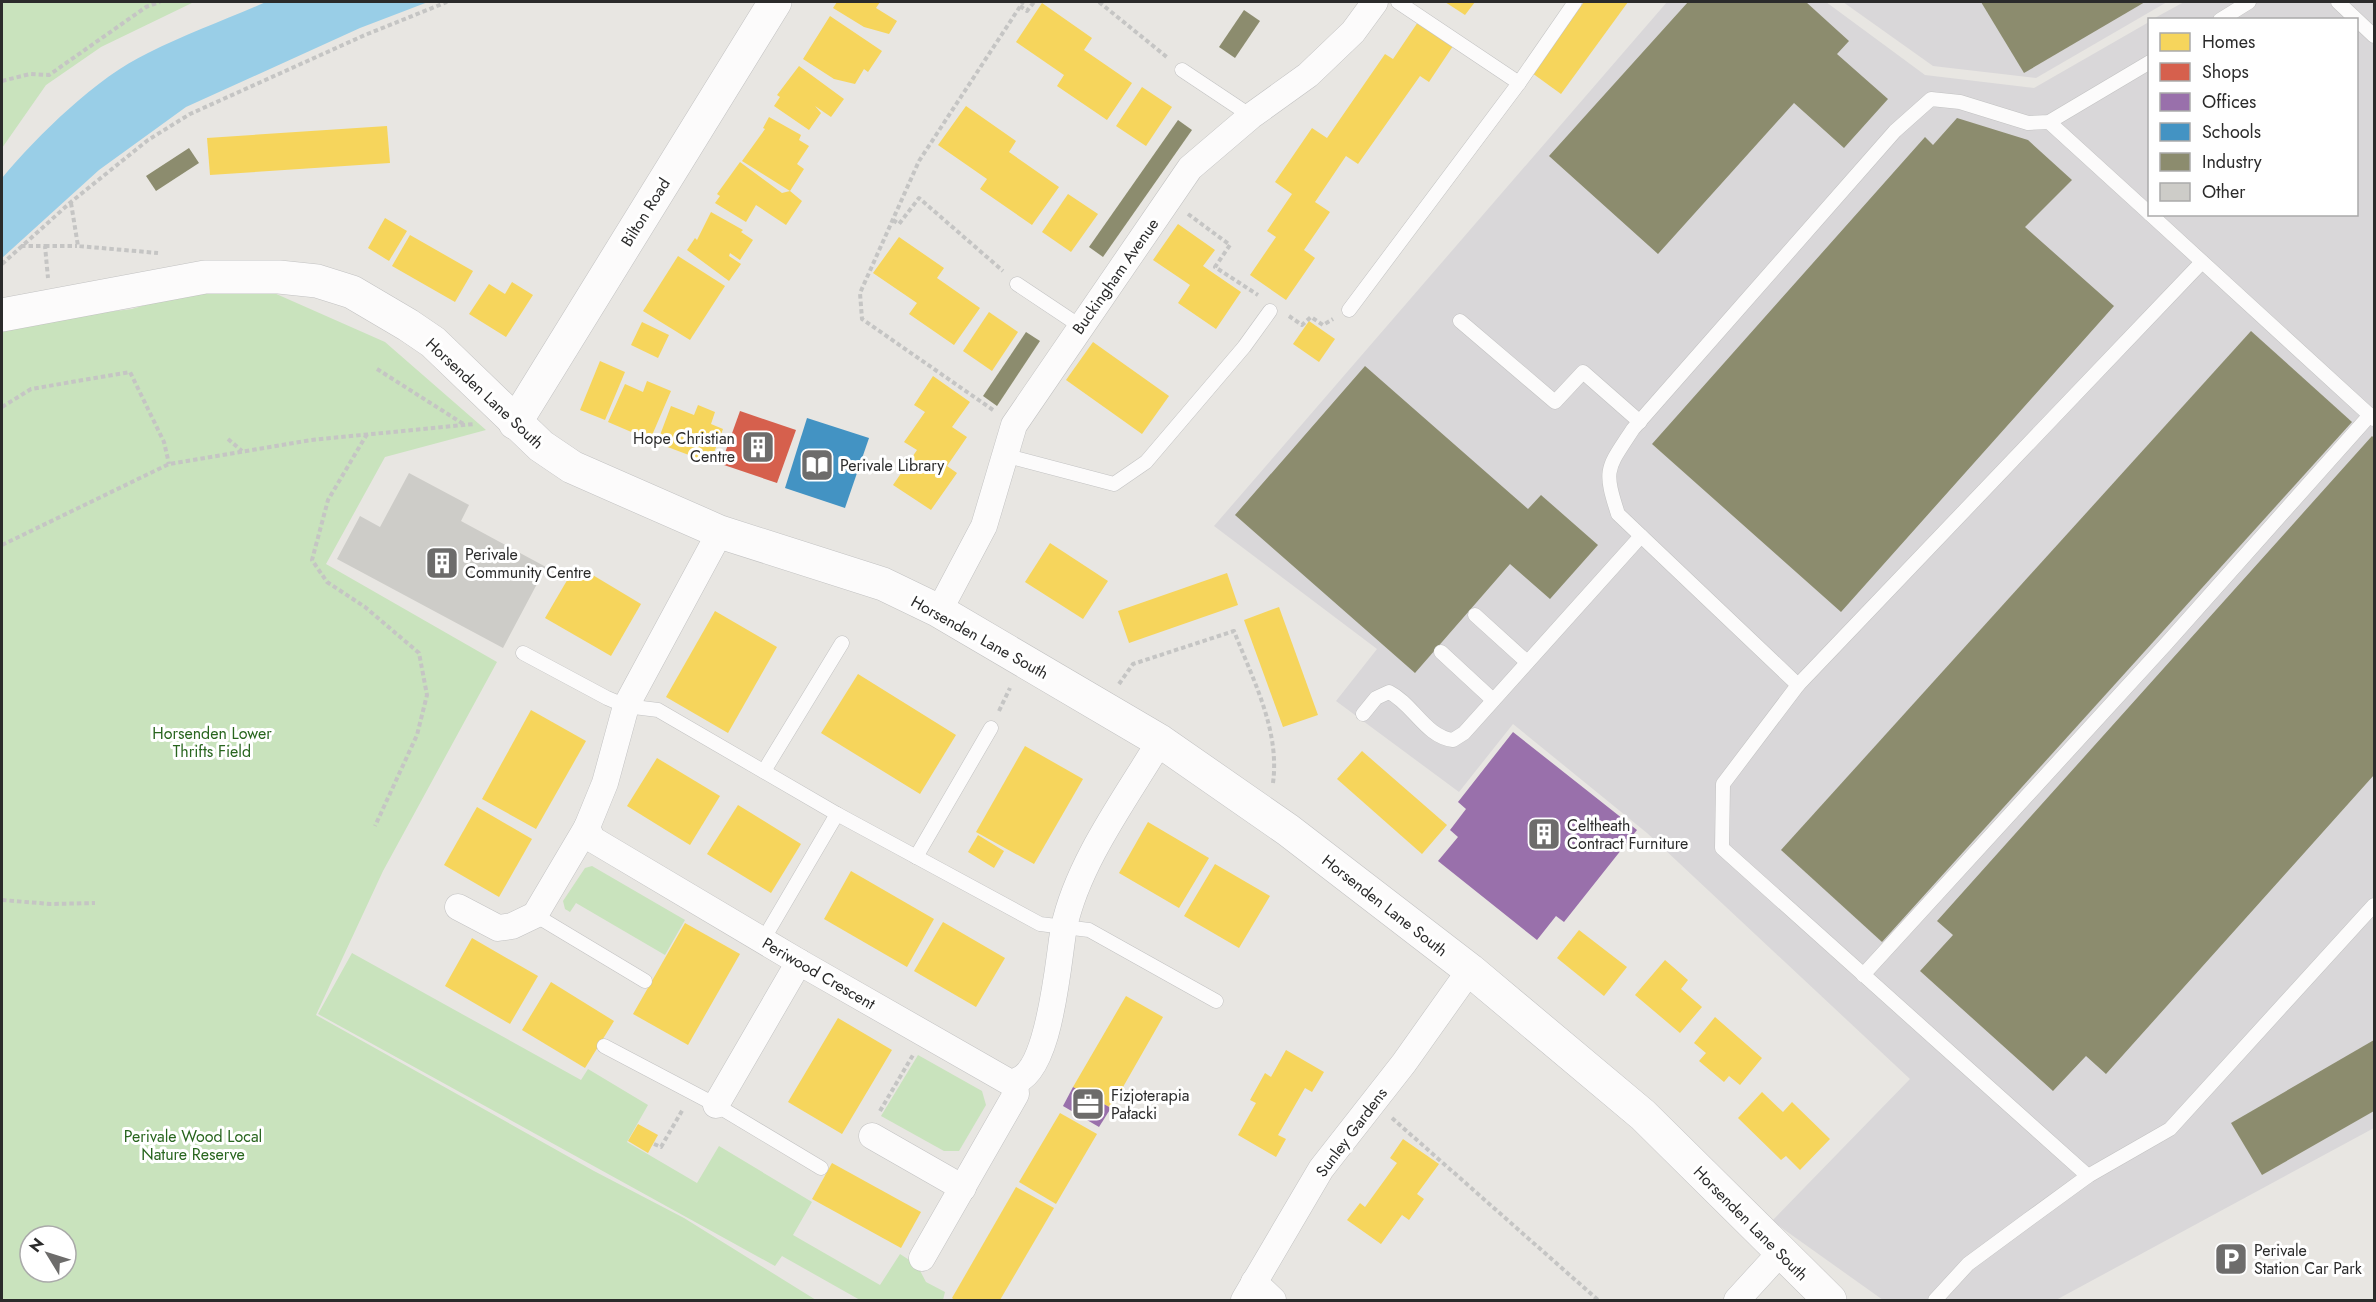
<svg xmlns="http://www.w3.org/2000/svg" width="2376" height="1302" viewBox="0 0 2376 1302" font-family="Jost,sans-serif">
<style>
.industrial{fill:#d9d7d9}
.green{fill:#c9e3bd;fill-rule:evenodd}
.water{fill:#99cee7}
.homes{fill:#f6d55c}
.shops{fill:#d6604d}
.offices{fill:#9970ab}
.schools{fill:#4393c3}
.industry{fill:#8c8c6e}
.building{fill:#cdccc8}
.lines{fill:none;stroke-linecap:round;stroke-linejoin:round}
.lane-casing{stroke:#c2c2c2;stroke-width:15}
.street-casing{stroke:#c2c2c2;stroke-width:27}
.secondary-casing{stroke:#c2c2c2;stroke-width:34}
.path{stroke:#c5c5c4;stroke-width:4;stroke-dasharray:4.5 3;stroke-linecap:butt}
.lane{stroke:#fcfbfb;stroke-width:14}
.street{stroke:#fcfbfb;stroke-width:26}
.secondary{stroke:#fcfbfb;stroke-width:33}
.labels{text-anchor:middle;stroke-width:6;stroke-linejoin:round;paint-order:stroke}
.street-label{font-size:16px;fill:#2b2b2b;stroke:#fff}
.poi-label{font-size:16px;fill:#2b2b2b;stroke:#fff;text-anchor:start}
.park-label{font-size:16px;fill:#28651e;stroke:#fff}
</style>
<rect width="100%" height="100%" fill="#e8e6e2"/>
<!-- industrial -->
<g class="industrial">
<polygon points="1667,2 1826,2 1925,75 2034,88 2149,22 2150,214 2356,214 2356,20 2153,19 2184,2 2374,2 2374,1128 2056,1300 1883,1300 1772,1221 1910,1079 1647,833 1513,724 1459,792 1336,701 1377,649 1214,526"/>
<polygon points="1843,2 2167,2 2036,78 1933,66"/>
</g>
<!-- green -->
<g class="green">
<polygon points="2,2 194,2 101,47 46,85 2,148"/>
<path d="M265 289 385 342 486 430 385 457 326 564 497 662 383 871 316 1015 594 1171 684 1218 816 1300H2V325L132 309 191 291ZM30 1236H66V1272H30Z"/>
<polygon points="592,866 685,920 665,955 576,903 570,912 565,909 563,901 585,868"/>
<polygon points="352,953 581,1080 588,1069 648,1105 627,1142 697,1183 719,1146 812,1202 793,1235 880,1285 900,1254 917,1265 926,1282 945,1292 943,1300 860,1300 782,1256 775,1266 318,1014"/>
<polygon points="918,1055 982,1091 986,1105 959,1151 944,1151 881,1116"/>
</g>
<!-- water -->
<path class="water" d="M266 2H428L360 28 186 107 99 170 2 258V178C38 135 97 77 148 53 186 34 227 19 266 2Z"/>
<!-- homes -->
<g class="homes">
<polygon points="837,2 880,2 876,8 897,21 889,34 864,27 833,8"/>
<polygon points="1445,2 1475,2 1465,15"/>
<polygon points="1584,2 1628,2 1561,94 1532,73"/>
<polygon points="1042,3 1092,38 1084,50 1132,83 1107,120 1057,86 1064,75 1016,42"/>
<polygon points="830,16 882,51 868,72 864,69 855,84 834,79 803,59"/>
<polygon points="1418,22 1453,46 1429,82 1420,76 1358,164 1346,156 1315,202 1330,212 1304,250 1315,258 1286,300 1250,275 1276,237 1267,231 1292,194 1275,182 1312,128 1327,138 1385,54 1393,59"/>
<polygon points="799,66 844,99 831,117 815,106 821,113 809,130 774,106 780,97 777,95"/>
<polygon points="1142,87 1172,107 1146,146 1116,126"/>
<polygon points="966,106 1016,141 1009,152 1059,187 1032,225 980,189 987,179 938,145"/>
<polygon points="769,117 801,135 799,140 809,146 797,164 804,169 790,191 742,161 765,129 763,128"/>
<polygon points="387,126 390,163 210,175 207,138"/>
<polygon points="740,162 782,193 790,191 802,201 786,225 756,205 746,222 715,203 720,196 717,194"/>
<polygon points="1068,194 1098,214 1071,252 1042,232"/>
<polygon points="711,212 743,230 741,232 753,240 740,260 730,253 729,256 741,264 729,281 687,250 695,238 697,240"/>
<polygon points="385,218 407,231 389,261 368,248"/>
<polygon points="1178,224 1215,250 1203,266 1241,292 1216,329 1178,303 1190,285 1153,260"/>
<polygon points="410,235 473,271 455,302 392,266"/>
<polygon points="899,237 944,268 937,278 980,308 954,345 909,314 917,303 873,273"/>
<polygon points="678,256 725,286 690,340 643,311"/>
<polygon points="512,282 533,295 506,337 469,314 489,284 505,294"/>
<polygon points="989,312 1018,332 992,371 963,351"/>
<polygon points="1309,321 1335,339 1319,362 1293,344"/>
<polygon points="642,322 669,335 658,358 631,345"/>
<polygon points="1093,342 1169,396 1142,434 1066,380"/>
<polygon points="600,361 625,372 605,420 580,410"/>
<polygon points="933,376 970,402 952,427 967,437 947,466 957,473 931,510 893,485 917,450 904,442 925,412 914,405"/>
<polygon points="647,381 671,391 650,440 608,422 625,384 643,392"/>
<polygon points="698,405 715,412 711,424 723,429 710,463 657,443 671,406 694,415"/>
<polygon points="1050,543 1108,581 1083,619 1025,582"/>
<polygon points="576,565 641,604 611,656 545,618"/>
<polygon points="1227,573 1238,605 1129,643 1118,611"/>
<polygon points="1279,607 1318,715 1283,727 1244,620"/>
<polygon points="715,611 777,647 728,733 666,697"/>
<polygon points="858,674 956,735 920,794 821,733"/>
<polygon points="531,710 586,741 536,829 482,799"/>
<polygon points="1025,746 1083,779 1034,864 976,832"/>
<polygon points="1362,751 1447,825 1422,854 1337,779"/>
<polygon points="657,758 720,796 690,845 627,806"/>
<polygon points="738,805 801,844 771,893 707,854"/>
<polygon points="477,807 532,839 499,897 444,865"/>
<polygon points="1148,822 1209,858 1179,908 1119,873"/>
<polygon points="978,835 1004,851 994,868 968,852"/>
<polygon points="1215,864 1270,896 1239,948 1184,916"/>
<polygon points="851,871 934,919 907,967 824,919"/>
<polygon points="943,922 1005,958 976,1007 914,971"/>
<polygon points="685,923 740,954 688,1045 633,1014"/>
<polygon points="1579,930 1627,967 1604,996 1557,958"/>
<polygon points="472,938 538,976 510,1024 445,986"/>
<polygon points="1665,960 1688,980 1681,989 1702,1007 1680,1033 1635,995"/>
<polygon points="551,982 614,1021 585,1068 522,1030"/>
<polygon points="1126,996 1163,1017 1111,1108 1073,1087"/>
<polygon points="1715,1017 1762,1058 1740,1085 1729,1076 1724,1082 1699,1061 1706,1053 1694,1043"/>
<polygon points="838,1018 892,1050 842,1134 788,1102"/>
<polygon points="1286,1050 1324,1072 1312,1092 1305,1088 1278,1135 1286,1139 1276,1157 1238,1135 1256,1103 1250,1100 1265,1073 1271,1077"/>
<polygon points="1762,1092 1783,1112 1792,1102 1830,1139 1800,1170 1786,1156 1781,1160 1738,1118"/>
<polygon points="1060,1113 1097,1134 1056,1204 1019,1182"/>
<polygon points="638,1124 658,1135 648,1153 628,1141"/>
<polygon points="1403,1139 1439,1164 1417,1194 1424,1199 1409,1220 1402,1215 1381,1244 1347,1220 1360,1203 1365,1207 1397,1163 1390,1158"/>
<polygon points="832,1163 921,1212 901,1248 812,1199"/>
<polygon points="1016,1187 1054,1208 1000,1300 955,1300 952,1298"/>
</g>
<!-- shops -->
<polygon class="shops" points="740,411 796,430 777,483 721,464"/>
<!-- offices -->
<g class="offices">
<polygon points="1513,732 1637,830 1564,922 1556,916 1537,940 1438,861 1458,837 1450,830 1466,809 1458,802"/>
<polygon points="1073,1087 1111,1108 1099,1127 1063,1106"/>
</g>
<!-- schools -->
<polygon class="schools" points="807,418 869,438 845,508 785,488"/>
<!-- industry -->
<g class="industry">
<polygon points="1688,2 1806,2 1849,41 1837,54 1888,99 1844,148 1794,103 1658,254 1549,156"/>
<polygon points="1981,2 2145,2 2024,73"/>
<polygon points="1244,10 1260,21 1235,58 1219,47"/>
<polygon points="1957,118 2028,140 2072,180 2025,227 2114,306 1841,612 1652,444 1925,137 1933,145"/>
<polygon points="1178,120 1192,130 1103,257 1089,247"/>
<polygon points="189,148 199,163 156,191 146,176"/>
<polygon points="2251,331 2352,422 1882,942 1781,850"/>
<polygon points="1026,332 1040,341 997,406 983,396"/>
<polygon points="1365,366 1528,509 1541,495 1598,545 1550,599 1510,564 1415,673 1235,515"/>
<polygon points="2372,436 2374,438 2374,775 2106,1074 2086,1056 2053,1091 1920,971 1953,935 1937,921"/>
<polygon points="2374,1040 2374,1111 2262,1175 2231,1123"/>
</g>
<!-- building -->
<polygon class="building" points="409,473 469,505 461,521 546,567 503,648 337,559 360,516 380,527"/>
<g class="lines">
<defs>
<g id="lane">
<polyline points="1398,2 1519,83"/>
<polyline points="2338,2 2374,36"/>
<polyline points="2220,20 2249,2"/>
<polyline points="1182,70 1251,116"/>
<polyline points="2049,122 2150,214"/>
<polyline points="2150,214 2374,419"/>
<polyline points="1017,284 1080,326"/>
<polyline points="1349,310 1519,83 1575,2"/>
<polyline points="1460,321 1555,402 1583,372 1640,422"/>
<polyline points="1004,455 1114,484 1146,462 1244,347 1270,311"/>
<polyline points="1475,615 1527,662"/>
<polyline points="1441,652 1493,700"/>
<polyline points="523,653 607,698 626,706 658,710 837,814 1040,924 1089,930 1216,1001"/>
<path d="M1798 685 1618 514C1603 468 1607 469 1633 429L1895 131 1931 99 1960 102 2028 123 2049 122 2150 62"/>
<path d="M1363 714 1376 698 1389 692C1413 704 1426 737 1453 740L1464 733 1641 536"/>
<polyline points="764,771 842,643"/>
<polyline points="916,857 991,728"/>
<polyline points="535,915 645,981"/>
<polyline points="763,940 837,814"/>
<polyline points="1863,975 2166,644 2370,415"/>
<polyline points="604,1046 716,1105 821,1168"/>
<polyline points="2088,1176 1722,848 1723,784 1798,685 2202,262"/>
<polyline points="1935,1300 1968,1264 2029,1219 2088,1176 2170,1129 2374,905"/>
</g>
<g id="street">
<path d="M720 532 626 706 605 783 587 827 592 839 799 962 1009 1082C1051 1083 1058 957 1064 927 1078 862 1126 798 1160 741"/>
<polyline points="939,611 984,526 1014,425 1190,168 1251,116 1308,75 1353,32 1375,2"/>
<polyline points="458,907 498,928 512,926 535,915 587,827"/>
<polyline points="716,1105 799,962"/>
<polyline points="872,1136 963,1188"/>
<polyline points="922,1258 1016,1094 1015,1082"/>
<polyline points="1254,1282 1273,1300"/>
<polyline points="1244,1300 1321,1169 1404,1063 1470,970"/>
<polyline points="1737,1300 1780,1253"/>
</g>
<g id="secondary">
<polyline points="2,315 205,277 279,277 317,281 352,292 408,325 433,342 541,446 572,467 720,532 883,584 939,611 1160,741 1288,830 1470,970 1643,1115 1830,1300"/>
<polyline points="515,423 775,2"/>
</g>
</defs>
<!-- lane casing -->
<use href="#lane" class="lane-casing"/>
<!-- street casing -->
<use href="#street" class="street-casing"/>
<!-- secondary casing -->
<use href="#secondary" class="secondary-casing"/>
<!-- path -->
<g class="path">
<polyline points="1099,2 1168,58"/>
<polyline points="1020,6 1027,11 1034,2"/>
<polyline points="2,81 30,74 49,75 146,7 160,2"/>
<polyline points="71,203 78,246 158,253"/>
<polyline points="1188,214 1230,245 1215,267 1258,295"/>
<polyline points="893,220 899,224 919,198 1003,271"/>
<polyline points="21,246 45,246 48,278"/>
<polyline points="45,246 77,246"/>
<polyline points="2,264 71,202 148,140 190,114 365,35 447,2"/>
<polyline points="1289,316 1302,325 1311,317 1323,325 1333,319"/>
<polyline points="377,369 465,425"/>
<polyline points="2,407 31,389 130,372 164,442 169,464"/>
<polyline points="993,410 862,319 860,293 919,161 1023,2"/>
<polyline points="367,434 328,500 312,560 327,582 365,607 419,653 427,695 417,735 375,826"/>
<polyline points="228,439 242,451"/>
<polyline points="2,545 169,464 311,440 474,424"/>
<path d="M1119 684 1133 664 1234 631C1253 680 1280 730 1273 783"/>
<polyline points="999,711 1010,688"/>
<polyline points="2,900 50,904 95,903"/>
<polyline points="880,1111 913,1055"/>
<polyline points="1392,1118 1598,1300"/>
<polyline points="654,1144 661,1147 683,1109"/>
</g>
<!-- lane -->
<use href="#lane" class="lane"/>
<!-- street -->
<use href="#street" class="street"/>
<!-- secondary -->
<use href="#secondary" class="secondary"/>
</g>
<!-- icons -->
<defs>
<symbol id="building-square" viewBox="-11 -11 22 22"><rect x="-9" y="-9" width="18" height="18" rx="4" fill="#6d6c6b" stroke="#fff"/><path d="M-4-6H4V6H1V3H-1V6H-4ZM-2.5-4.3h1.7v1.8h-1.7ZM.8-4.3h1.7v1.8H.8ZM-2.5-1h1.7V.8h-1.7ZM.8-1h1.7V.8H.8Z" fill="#fff"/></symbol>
<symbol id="library-square" viewBox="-11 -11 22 22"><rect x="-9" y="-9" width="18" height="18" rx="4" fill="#6d6c6b" stroke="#fff"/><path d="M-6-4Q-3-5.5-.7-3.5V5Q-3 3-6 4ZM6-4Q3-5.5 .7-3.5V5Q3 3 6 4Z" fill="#fff"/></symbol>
<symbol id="office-square" viewBox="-11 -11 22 22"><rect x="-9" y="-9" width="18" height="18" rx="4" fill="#6d6c6b" stroke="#fff"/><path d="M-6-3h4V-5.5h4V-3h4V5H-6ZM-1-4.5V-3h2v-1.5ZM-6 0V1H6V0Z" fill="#fff"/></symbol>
<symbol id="parking-square" viewBox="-11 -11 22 22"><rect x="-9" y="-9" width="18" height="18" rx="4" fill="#6d6c6b" stroke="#fff"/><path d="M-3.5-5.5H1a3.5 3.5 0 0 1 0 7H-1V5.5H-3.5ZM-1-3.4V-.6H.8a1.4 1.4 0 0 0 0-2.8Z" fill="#fff"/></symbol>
</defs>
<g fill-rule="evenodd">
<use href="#building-square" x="739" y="428" width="38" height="38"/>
<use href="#library-square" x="798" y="446" width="38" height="38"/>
<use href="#building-square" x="423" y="544" width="38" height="38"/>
<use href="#building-square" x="1525" y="815" width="38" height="38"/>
<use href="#office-square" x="1069" y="1085" width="38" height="38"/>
<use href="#parking-square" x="2212" y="1240" width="38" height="38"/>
</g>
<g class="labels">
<!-- street labels -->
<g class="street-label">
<text transform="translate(645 212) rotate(-58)" y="6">Bilton Road</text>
<text transform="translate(1115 276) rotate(-55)" y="6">Buckingham Avenue</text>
<text transform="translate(485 393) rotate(43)" y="6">Horsenden Lane South</text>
<text transform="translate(980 637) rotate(29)" y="6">Horsenden Lane South</text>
<text transform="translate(1385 905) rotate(38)" y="6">Horsenden Lane South</text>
<text transform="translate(819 973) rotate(30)" y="6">Periwood Crescent</text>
<text transform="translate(1351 1132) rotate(-53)" y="6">Sunley Gardens</text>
<text transform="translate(1751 1223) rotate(45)" y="6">Horsenden Lane South</text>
</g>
<!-- poi labels -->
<g class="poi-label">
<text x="735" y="444" text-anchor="end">Hope Christian<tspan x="735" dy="18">Centre</tspan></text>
<text x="840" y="471">Perivale Library</text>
<text x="465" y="560">Perivale<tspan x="465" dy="18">Community Centre</tspan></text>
<text x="1567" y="831">Celtheath<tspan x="1567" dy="18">Contract Furniture</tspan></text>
<text x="1111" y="1101">Fizjoterapia<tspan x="1111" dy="18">Pałacki</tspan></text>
<text x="2254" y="1256">Perivale<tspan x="2254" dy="18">Station Car Park</tspan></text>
</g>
<!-- park labels -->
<g class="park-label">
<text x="212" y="739">Horsenden Lower<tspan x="212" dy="18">Thrifts Field</tspan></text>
<text x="193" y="1142">Perivale Wood Local<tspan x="193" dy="18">Nature Reserve</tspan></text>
</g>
</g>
<!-- border -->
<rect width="2376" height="1302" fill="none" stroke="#2b2b2b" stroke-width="6"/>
<!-- legend -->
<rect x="2148" y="18" width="210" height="198" fill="#ffffff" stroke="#aaaaaa" stroke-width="1.5"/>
<rect x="2160" y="33" width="30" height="18" fill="#f6d55c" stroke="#aaaaaa" stroke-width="1.5"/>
<text x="2202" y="48" font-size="18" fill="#2b2b2b">Homes</text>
<rect x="2160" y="63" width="30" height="18" fill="#d6604d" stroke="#aaaaaa" stroke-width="1.5"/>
<text x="2202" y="78" font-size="18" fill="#2b2b2b">Shops</text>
<rect x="2160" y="93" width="30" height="18" fill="#9970ab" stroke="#aaaaaa" stroke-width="1.5"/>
<text x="2202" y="108" font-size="18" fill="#2b2b2b">Offices</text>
<rect x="2160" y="123" width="30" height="18" fill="#4393c3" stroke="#aaaaaa" stroke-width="1.5"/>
<text x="2202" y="138" font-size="18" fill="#2b2b2b">Schools</text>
<rect x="2160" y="153" width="30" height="18" fill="#8c8c6e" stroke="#aaaaaa" stroke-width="1.5"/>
<text x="2202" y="168" font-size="18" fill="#2b2b2b">Industry</text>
<rect x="2160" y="183" width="30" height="18" fill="#cdccc8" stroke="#aaaaaa" stroke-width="1.5"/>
<text x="2202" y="198" font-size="18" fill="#2b2b2b">Other</text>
<!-- north arrow -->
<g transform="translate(48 1254) rotate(308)"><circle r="28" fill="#ffffff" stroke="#aaaaaa" stroke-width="1.5"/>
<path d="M0-4.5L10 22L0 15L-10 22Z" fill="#6d6c6b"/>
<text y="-9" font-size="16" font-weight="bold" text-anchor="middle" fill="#2b2b2b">N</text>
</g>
</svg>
